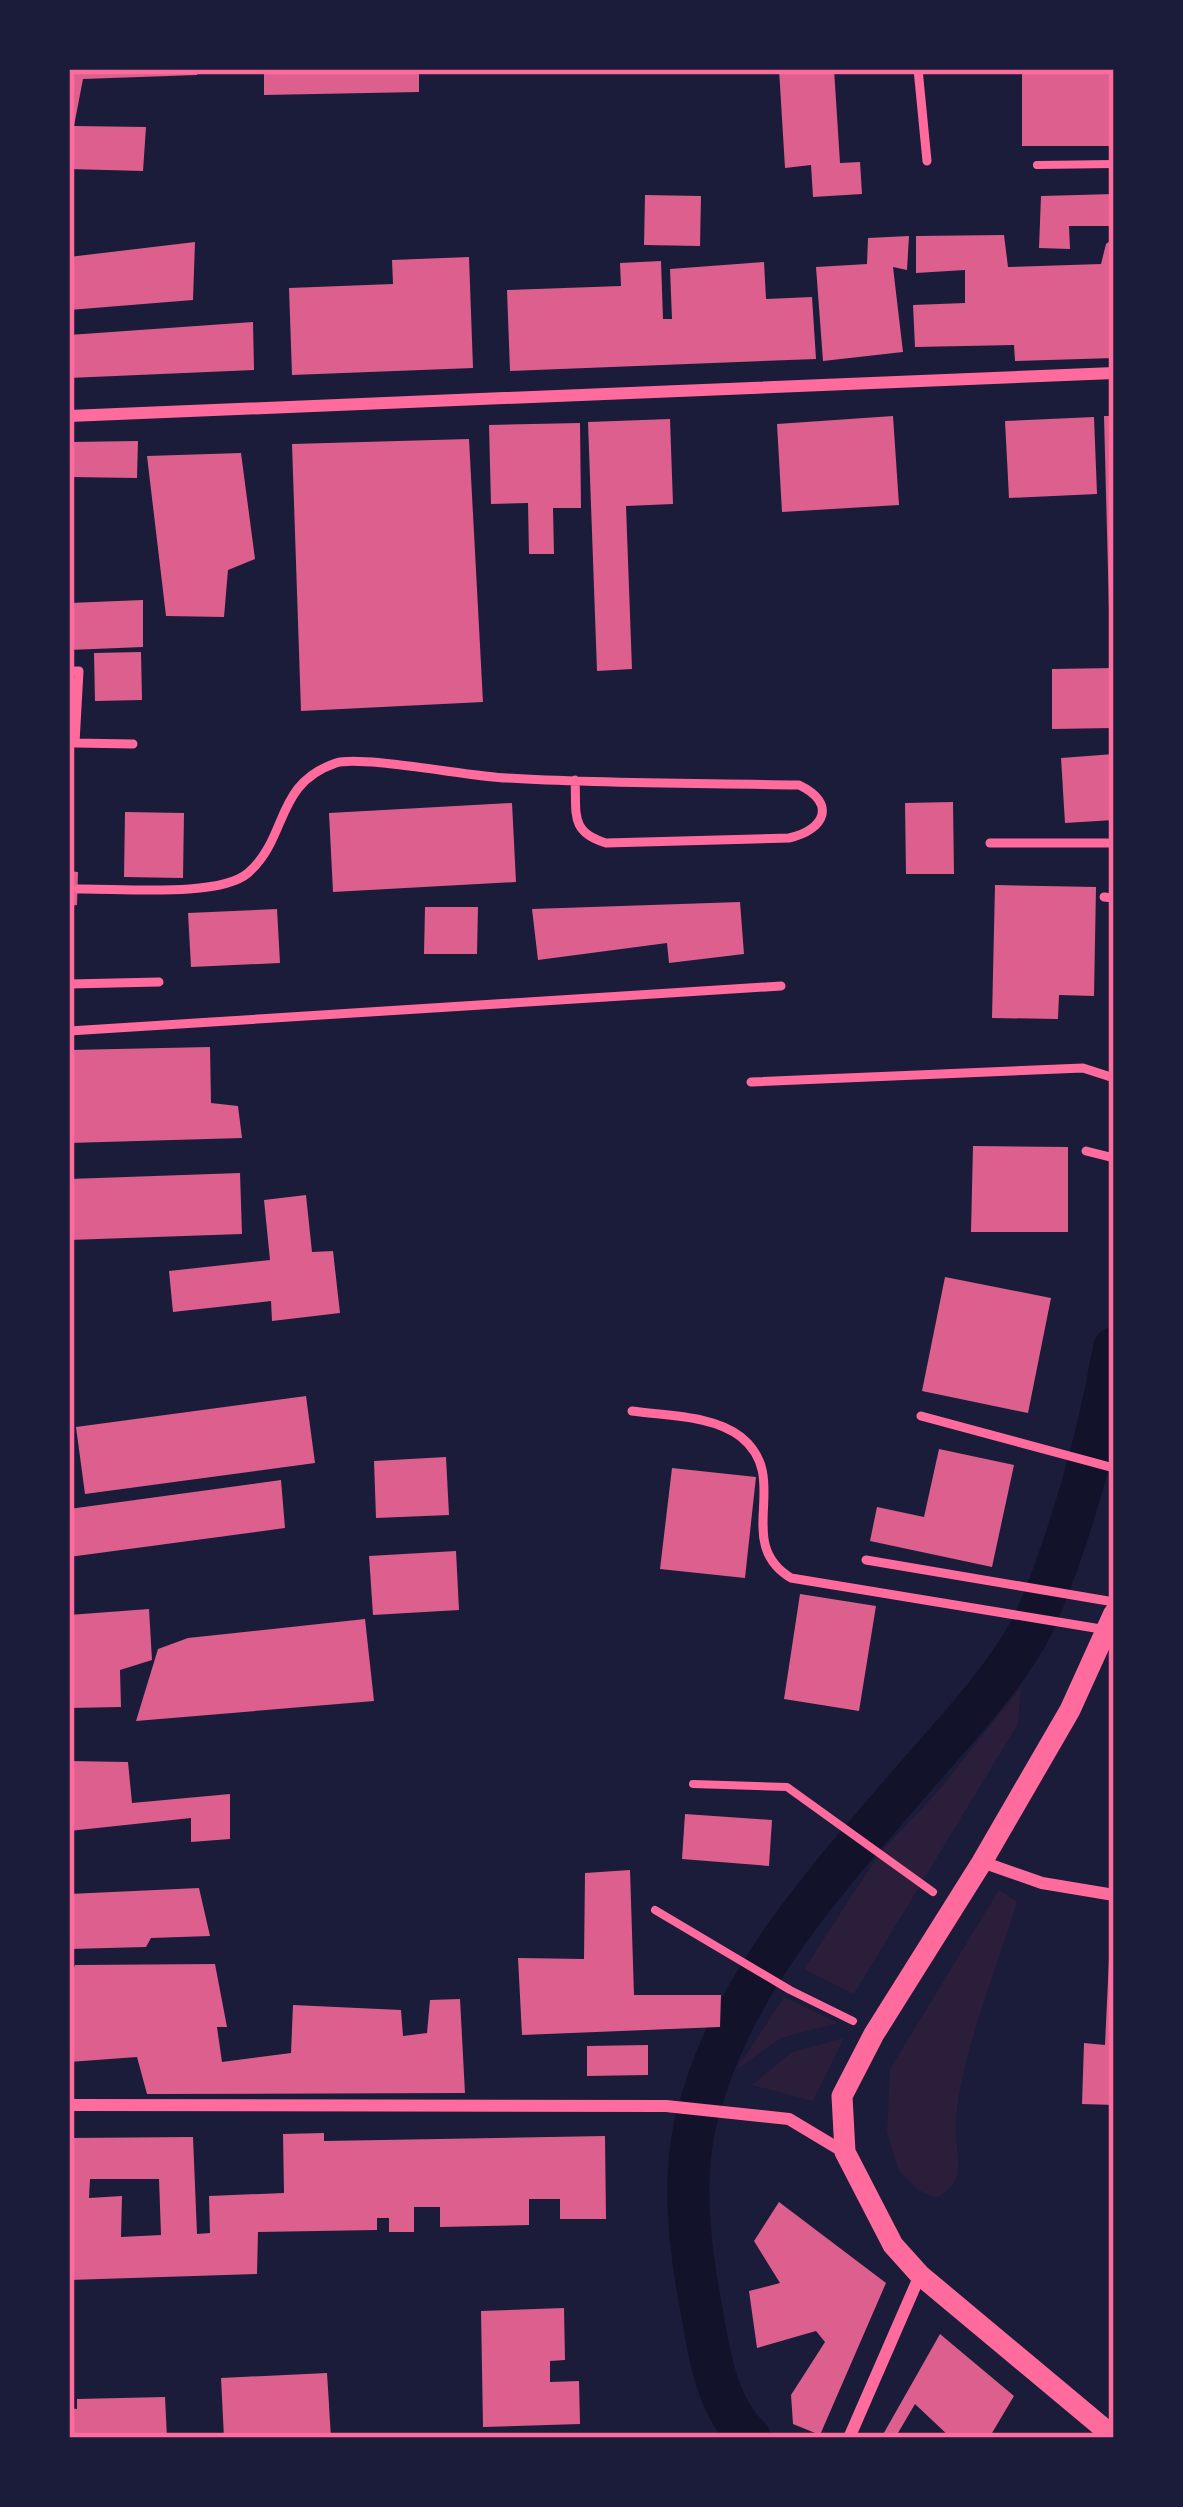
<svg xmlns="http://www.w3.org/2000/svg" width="1183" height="2507" viewBox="0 0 1183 2507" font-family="'Roboto Condensed',sans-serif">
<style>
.green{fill:#2a1e3b}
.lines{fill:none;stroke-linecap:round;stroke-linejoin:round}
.canal{stroke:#12122b;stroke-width:42}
.building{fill:#dd5f8e;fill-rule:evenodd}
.path{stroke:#ff6b9d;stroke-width:8}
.service{stroke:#ff6b9d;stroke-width:9}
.minor{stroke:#ff6b9d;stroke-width:12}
.tertiary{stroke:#ff6b9d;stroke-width:21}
.neatline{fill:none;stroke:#ff6b9d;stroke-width:4.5}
</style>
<rect width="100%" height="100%" fill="#1b1b3a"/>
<!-- green -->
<g class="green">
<polygon points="1021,1687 1018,1724 854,1994 804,1969 879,1854 940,1789"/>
<path d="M999 1890 1017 1902C996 1972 964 2044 956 2117 952 2151 973 2179 936 2198L918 2190 899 2171 887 2132 890 2069Z"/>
<polygon points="784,1997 838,2023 781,2038 736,2070"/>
<polygon points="844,2038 813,2101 752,2085 792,2052"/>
</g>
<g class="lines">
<!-- canal -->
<path class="canal" d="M750 2438C713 2402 708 2345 699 2296 689 2242 683 2179 695 2125 727 1987 826 1880 916 1776 955 1731 998 1686 1028 1634 1042 1608 1052 1578 1062 1550 1085 1483 1102 1418 1114 1348"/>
</g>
<!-- building -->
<g class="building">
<polygon points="69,69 198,69 197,75 83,79 74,126 146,127 143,171 69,169"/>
<polygon points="264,69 419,69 419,92 264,95"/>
<polygon points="779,69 834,69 840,163 860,162 862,194 813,197 811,165 785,168"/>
<polygon points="1022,69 1113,69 1114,146 1022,146"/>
<polygon points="1114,194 1114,226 1069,226 1070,249 1039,248 1041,196"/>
<polygon points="645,195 701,196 700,246 644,245"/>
<polygon points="1004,235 1008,267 1101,264 1106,244 1114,238 1114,358 1015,361 1014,345 915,347 913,305 965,303 965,270 916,273 916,236"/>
<polygon points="909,236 907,270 893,267 903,352 823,361 816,267 867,264 868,238"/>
<polygon points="195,242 193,300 69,310 69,257"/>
<polygon points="469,257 473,368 292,375 289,288 393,284 392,260"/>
<polygon points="661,261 663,319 672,319 670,269 764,262 766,299 812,297 816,359 510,371 507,290 621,286 620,263"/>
<polygon points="253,322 254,370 69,378 69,335"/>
<polygon points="893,416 899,505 782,512 777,424"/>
<polygon points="1104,416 1114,416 1114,648 1110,648"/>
<polygon points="1094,417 1097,494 1009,498 1005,421"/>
<polygon points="670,419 673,504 626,506 632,669 597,671 588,422"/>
<polygon points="580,423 581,508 553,508 554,554 529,554 528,503 491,504 489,425"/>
<polygon points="469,439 483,702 301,711 292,444"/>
<polygon points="138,441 137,478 69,477 69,442"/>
<polygon points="241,453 255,559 228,570 224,617 166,616 147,456"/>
<polygon points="143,600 143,647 69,650 69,603"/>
<polygon points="141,652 142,700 95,701 94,653"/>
<polygon points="1114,668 1114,728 1052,729 1052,669"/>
<polygon points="1114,754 1114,820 1065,823 1061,758"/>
<polygon points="953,802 954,874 906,874 905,803"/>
<polygon points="512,803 516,882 333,892 329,813"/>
<polygon points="125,812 184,813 183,878 124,877"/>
<polygon points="69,871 78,872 77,905 69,906"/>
<polygon points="995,885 1096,887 1094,996 1059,995 1058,1019 992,1018"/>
<polygon points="740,902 744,954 669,963 667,943 538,960 532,909"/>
<polygon points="425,907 478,907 477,954 424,954"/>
<polygon points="277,909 280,963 191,967 188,913"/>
<polygon points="210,1047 211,1103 238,1106 242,1138 69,1143 69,1050"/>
<polygon points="973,1146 1068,1147 1068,1232 971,1232"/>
<polygon points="240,1173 242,1234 69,1240 69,1179"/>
<polygon points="306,1195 312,1252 333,1251 340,1313 272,1321 271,1301 173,1312 169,1271 270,1260 264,1200"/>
<polygon points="945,1277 1051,1298 1028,1413 922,1391"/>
<polygon points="306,1396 315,1463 85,1494 76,1427"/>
<polygon points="939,1449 1014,1465 992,1567 870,1541 877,1507 924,1517"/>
<polygon points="446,1457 449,1515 376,1518 374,1461"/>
<polygon points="672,1468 756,1477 745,1578 660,1569"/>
<polygon points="281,1480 285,1528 69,1557 69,1509"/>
<polygon points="456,1551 459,1610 373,1615 369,1556"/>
<polygon points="800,1594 876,1606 859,1711 784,1699"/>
<polygon points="149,1609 152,1660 120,1670 121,1707 69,1708 69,1615"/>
<polygon points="365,1619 374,1701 136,1721 158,1649 188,1638"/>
<polygon points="69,1761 128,1762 132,1803 230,1794 230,1839 191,1842 191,1818 69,1831"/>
<polygon points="685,1814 772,1820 769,1866 682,1859"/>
<polygon points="630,1870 634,1995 721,1995 720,2027 522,2035 518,1958 584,1959 585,1873"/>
<polygon points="199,1888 210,1936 151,1938 146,1947 69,1949 69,1894"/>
<polygon points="1109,1959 1114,1959 1114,2105 1082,2104 1084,2043 1105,2045"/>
<polygon points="215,1964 227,2027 217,2027 222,2062 291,2053 293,2005 401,2010 403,2036 427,2033 430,2000 460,1999 465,2093 147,2094 137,2057 69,2062 69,1979 75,1965"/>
<polygon points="648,2045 648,2075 587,2076 587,2046"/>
<path d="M324 2133V2141L605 2136 606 2219H560V2199H529V2225L440 2227V2207H414V2232H389V2218H377V2230L258 2232 257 2274 69 2280V2138L193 2137 197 2234 210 2233 209 2196 284 2193 283 2134ZM90 2179H159L161 2235 121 2237 122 2196 89 2198Z"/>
<polygon points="779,2202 886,2283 820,2435 793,2424 791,2395 825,2342 816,2331 757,2348 749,2291 780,2283 754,2241"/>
<polygon points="564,2308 565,2360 550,2361 550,2382 579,2381 580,2424 483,2427 481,2311"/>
<polygon points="940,2334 1014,2396 989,2438 951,2438 915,2404 895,2438 881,2438"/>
<polygon points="327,2373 331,2438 224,2438 221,2378"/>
<polygon points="165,2397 167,2438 69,2438 69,2408 77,2409 77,2399"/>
</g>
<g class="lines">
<!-- path -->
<g class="path">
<polyline points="1037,165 1114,164"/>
<polyline points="693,1784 787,1787 933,1892"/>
<polyline points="655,1910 790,1990 853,2021"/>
</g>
<!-- service -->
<g class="service">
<polyline points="918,69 927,161"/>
<polyline points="69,671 79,671 75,743 133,744"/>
<polyline points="990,843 1114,843"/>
<path d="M78 889C118 888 219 898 248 873 289 837 274 784 336 763 361 755 472 777 507 778 604 784 702 783 799 785 837 803 825 830 789 838L606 843C569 832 577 813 575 780"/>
<polyline points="1104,897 1114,898"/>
<polyline points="69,984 159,982"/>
<polyline points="69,1031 781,986"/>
<polyline points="751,1082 1083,1068 1114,1078"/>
<polyline points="1086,1151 1114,1158"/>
<path d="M632 1411C666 1416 713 1415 741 1437 793 1479 732 1542 791 1578L1107 1630"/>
<polyline points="921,1416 1114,1468"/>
<polyline points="866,1560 1114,1602"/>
</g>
<!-- minor -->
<g class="minor">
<polyline points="69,416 1114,373"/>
<polyline points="982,1862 1042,1883 1114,1895"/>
<polyline points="69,2105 666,2106 789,2119 844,2152"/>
<polyline points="849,2438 920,2275"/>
</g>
<!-- tertiary -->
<polyline class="tertiary" points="1114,1613 1070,1710 982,1862 874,2034 842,2096 845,2152 893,2245 920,2275 1114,2437"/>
</g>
<!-- border -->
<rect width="1183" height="2507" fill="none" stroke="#1b1b3a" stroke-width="144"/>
<rect x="72" y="72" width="1039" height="2363" class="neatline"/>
</svg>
